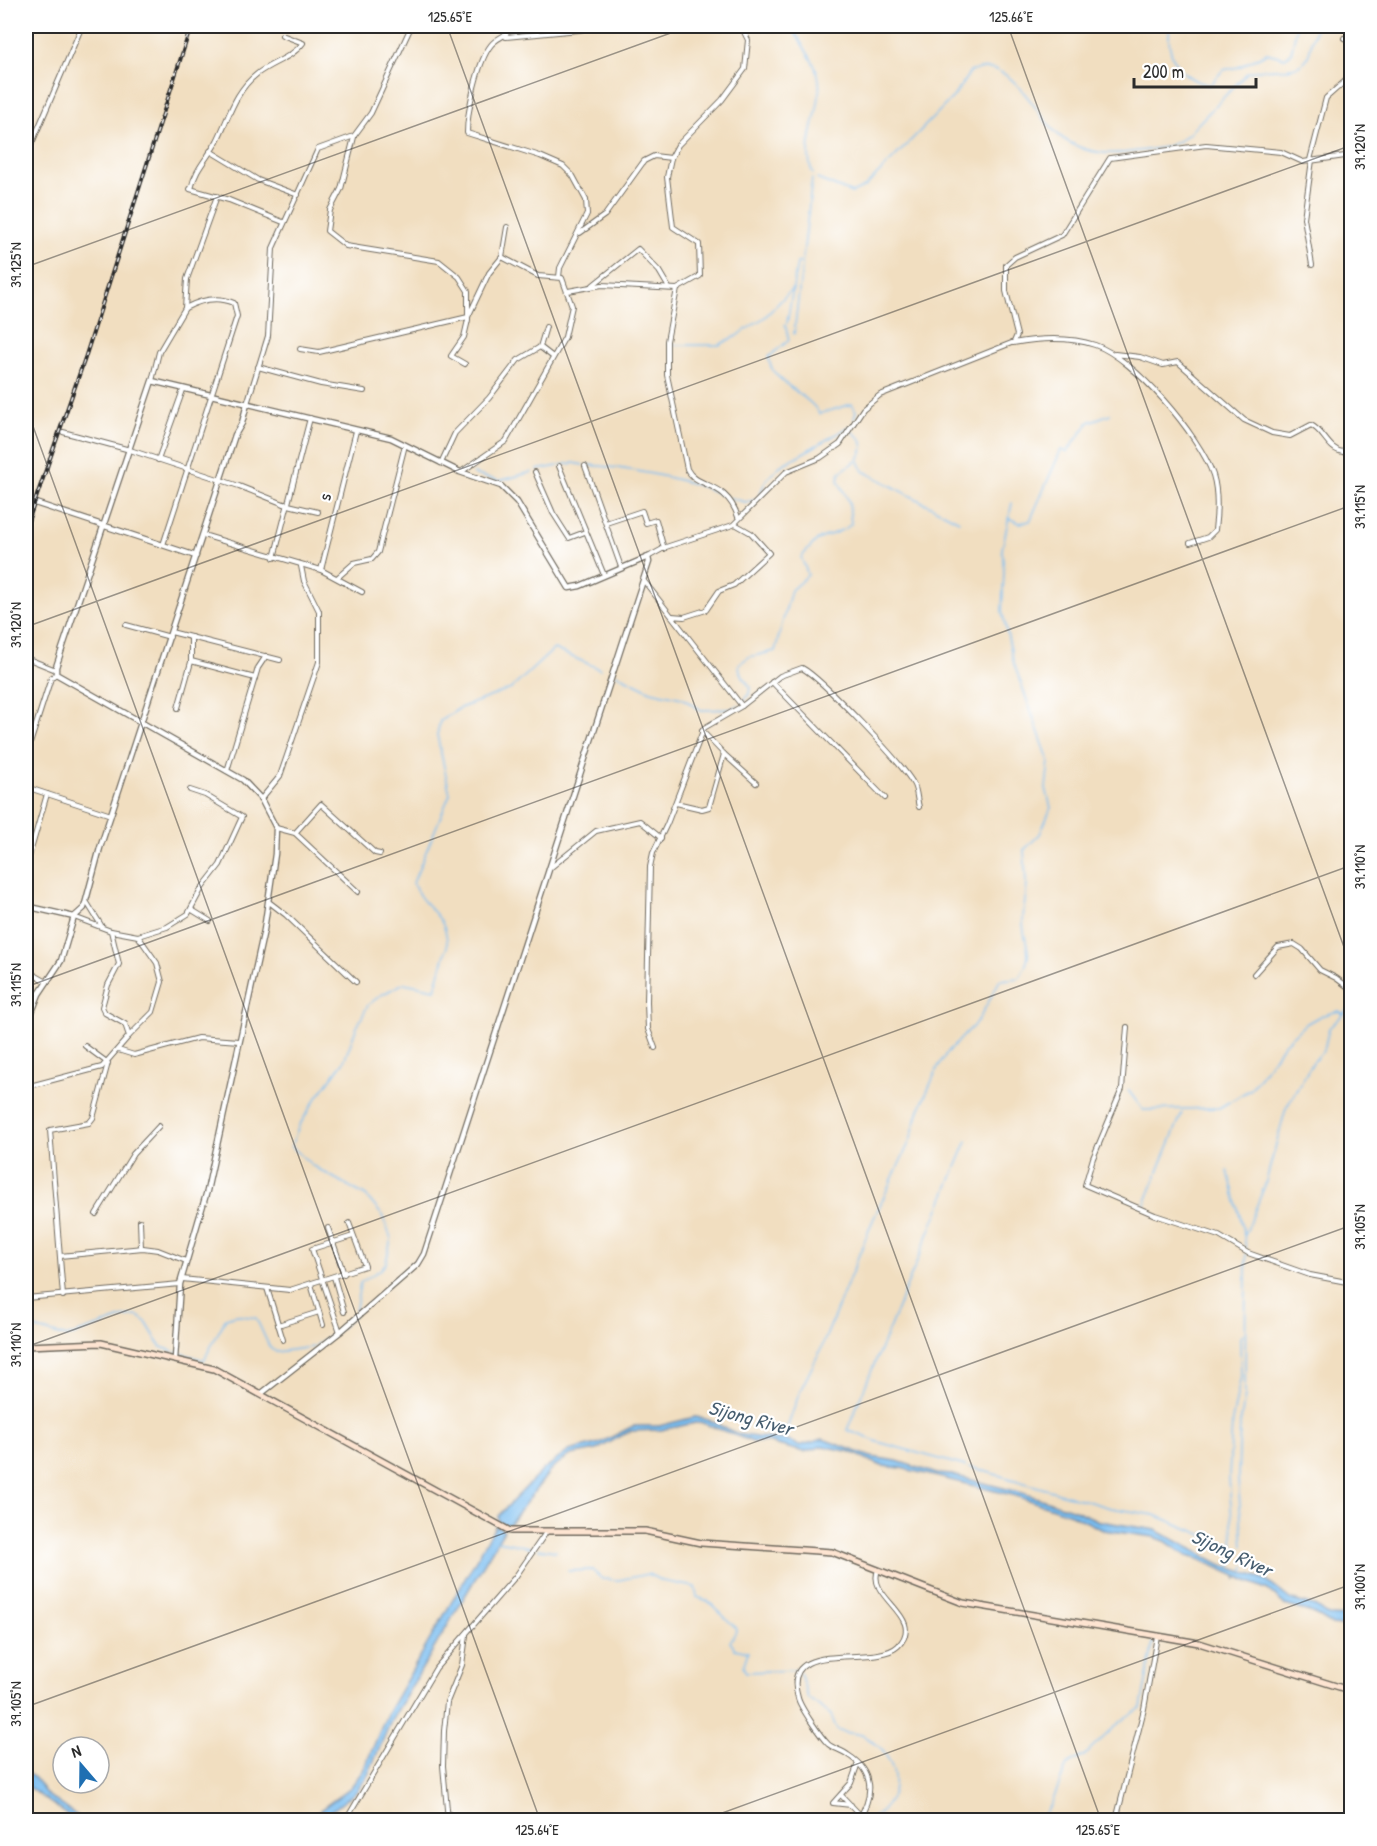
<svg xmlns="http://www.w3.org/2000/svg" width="1377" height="1846" viewBox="0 0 1377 1846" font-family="'Patrick Hand',sans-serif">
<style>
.water{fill:#7bbef1;stroke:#53748e;stroke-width:1.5}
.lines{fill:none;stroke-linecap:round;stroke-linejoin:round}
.stream{stroke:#7bbef1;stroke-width:1.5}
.minor-casing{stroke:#706a5f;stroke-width:6}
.tertiary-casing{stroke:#706a5f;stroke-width:7}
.secondary-casing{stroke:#706a5f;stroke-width:8}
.minor{stroke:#fff;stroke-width:4}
.tertiary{stroke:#fff;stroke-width:4.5}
.secondary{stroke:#fde4d1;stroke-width:5}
.rail-casing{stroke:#2b2b2b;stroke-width:4}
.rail{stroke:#fff;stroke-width:1.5;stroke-dasharray:4.5;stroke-linecap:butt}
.ticks{fill:none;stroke:#2b2b2b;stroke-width:1.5;stroke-opacity:0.45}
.labels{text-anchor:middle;stroke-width:4.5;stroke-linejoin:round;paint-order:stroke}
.street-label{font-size:18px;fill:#2b2b2b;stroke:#fff}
.water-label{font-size:20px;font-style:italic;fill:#475e70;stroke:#fff}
.neatline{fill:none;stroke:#2b2b2b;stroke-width:2}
.ticks-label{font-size:15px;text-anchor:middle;fill:#2b2b2b}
</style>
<rect width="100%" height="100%" fill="#fff"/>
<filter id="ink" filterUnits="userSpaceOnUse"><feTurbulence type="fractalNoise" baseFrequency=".0167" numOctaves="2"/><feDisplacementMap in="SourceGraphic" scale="12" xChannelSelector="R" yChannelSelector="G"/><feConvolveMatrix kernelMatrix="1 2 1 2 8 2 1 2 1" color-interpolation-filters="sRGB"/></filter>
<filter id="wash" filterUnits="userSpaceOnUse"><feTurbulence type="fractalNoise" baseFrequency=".008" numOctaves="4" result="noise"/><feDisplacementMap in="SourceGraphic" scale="24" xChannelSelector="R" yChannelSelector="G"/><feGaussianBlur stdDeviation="1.35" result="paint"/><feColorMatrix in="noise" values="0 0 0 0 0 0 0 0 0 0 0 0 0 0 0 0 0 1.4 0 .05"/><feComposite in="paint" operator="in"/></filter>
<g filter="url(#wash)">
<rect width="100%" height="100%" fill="#f1dec0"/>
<!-- water -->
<g class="water">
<path d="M695 1417C712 1418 723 1429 739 1434 756 1439 785 1436 799 1446L823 1439 871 1457 897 1461 937 1474 952 1475 1019 1492 1075 1510 1099 1521 1156 1530 1220 1564 1264 1579 1290 1599 1316 1607 1328 1616 1351 1617V1627L1332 1625 1313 1613 1285 1605 1268 1590 1238 1577 1236 1579V1576L1199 1559 1187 1556 1165 1541 1154 1537 1103 1530 1071 1514 1016 1496 901 1468 882 1466 851 1452 823 1446 804 1452 766 1442H753L700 1422 661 1430 630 1431 596 1450 571 1455 553 1467 508 1526 498 1521V1516L544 1469 569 1451 600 1443 633 1426H659Z"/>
<polygon points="496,1525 504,1530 391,1721 368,1775 357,1791 320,1820 290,1820 316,1813 351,1787 364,1769 387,1714"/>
<polygon points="26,1773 35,1778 46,1794 83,1820 75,1820 28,1787"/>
</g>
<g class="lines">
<!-- stream -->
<g class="stream">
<path d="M791 26C800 42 816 62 819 80 823 111 800 145 813 174"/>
<path d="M1170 26C1165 56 1180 79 1210 85L1223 70 1239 67 1267 53 1285 58 1291 53 1297 26"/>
<polyline points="1304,62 1308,57 1316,26"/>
<path d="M1193 129 1247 73C1264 65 1287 74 1302 64"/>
<path d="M889 163 954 96 970 72C1016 52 1035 123 1067 141 1090 155 1113 155 1138 151 1163 148 1173 148 1192 131"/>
<polyline points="817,179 852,193 865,187 887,165"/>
<polyline points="787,323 793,288"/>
<path d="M785 325 789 340 769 357C768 381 811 395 819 414L852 404 856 411 854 419"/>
<polyline points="794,334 812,179"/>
<polyline points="669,345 719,345 738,335 765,317 793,288 797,263 802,262"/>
<polyline points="859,461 863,471 959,521"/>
<polyline points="561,465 574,463 583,465"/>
<path d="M587 465C622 467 691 479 722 495"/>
<polyline points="537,470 558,466"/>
<polyline points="473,474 499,481 532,472"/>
<polyline points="759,496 766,480 780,466 849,427"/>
<polyline points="730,498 745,502 756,500"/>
<polyline points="1012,503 1002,549 1004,572 1002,611 1014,664 1049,761 1046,788 1051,808 1040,834 1024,850 1026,882"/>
<polyline points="1008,518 1020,523 1030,521 1061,450 1067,452 1089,422 1110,414"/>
<polyline points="845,529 851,524 849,502 838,480 840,472 858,460 863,448 861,439 852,431"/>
<polyline points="802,556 817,540 842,530"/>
<polyline points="616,674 651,691 682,698 701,710 731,709 739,705"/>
<polyline points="743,702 749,694 750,687 740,672 739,664 749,657 775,651 791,590 808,575 801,557"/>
<path d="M447 949C449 912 423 911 413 883L450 794 437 735 440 721 460 708 511 689 554 649 600 669"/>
<polyline points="26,1013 29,1014"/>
<polyline points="1128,1090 1143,1110 1219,1108 1251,1089 1284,1044 1304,1025 1320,1016 1339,1011 1344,1014"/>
<polyline points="316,1099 344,1061 356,1029 368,1005 381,995 404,983 435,989 446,951"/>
<polyline points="315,1100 299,1126 291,1146 313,1166 366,1196 382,1215 391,1238 386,1263 381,1269 360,1283 355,1314 340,1328"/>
<polyline points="1228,1171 1243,1228 1246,1249"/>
<polyline points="1144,1206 1182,1113"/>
<polyline points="1245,1235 1265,1185 1286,1108 1313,1062 1324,1050 1329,1028 1352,1006"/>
<polyline points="26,1326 67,1337 125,1317 138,1316 146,1322 161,1347 173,1351"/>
<polyline points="177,1352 204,1360 226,1318 236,1315 256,1318 269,1346 276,1352 313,1347 337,1331"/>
<path d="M783 1440 800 1391 821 1349 873 1220 910 1141 919 1110 938 1067 946 1054 978 1021 1000 980 1019 978C1036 951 1024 948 1023 922 1023 910 1026 897 1027 884"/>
<polyline points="965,1466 878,1442 847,1430 967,1141"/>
<polyline points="970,1467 1111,1508 1155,1515 1201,1534 1237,1554"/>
<polyline points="498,1541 534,1548"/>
<polyline points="1243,1546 1238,1478 1240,1424 1245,1396 1246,1254"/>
<polyline points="539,1549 556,1551"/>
<polyline points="1234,1551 1229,1478 1232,1421 1241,1376 1240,1337 1243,1335"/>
<polyline points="1231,1567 1234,1560"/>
<polyline points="568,1571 592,1570 602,1579 619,1580 648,1574 662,1581 695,1587 697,1597 708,1601 735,1627 736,1631 730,1642 735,1649 748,1652 743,1667 746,1672 798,1670"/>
<polyline points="1244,1571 1245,1566"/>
<path d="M800 1673 808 1698 831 1715 837 1730C845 1734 855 1732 864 1736 887 1748 902 1774 890 1800 886 1808 877 1814 871 1820"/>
<polyline points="1040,1820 1051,1805 1067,1765 1085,1755 1119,1723 1141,1708 1154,1638"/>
</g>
</g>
</g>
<g filter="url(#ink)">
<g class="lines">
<defs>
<g id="minor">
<path d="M511 26C508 37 498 36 491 45 478 61 467 112 467 133L540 156 563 166 573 176 586 200 587 214 560 268 559 277"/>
<polyline points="506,37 579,30 597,26"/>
<polyline points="1344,38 1352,42"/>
<polyline points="1345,82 1352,90"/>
<polyline points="354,137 341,189 330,210 327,231 346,246 439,261 459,277 468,291 468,320 464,337 451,356 465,364"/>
<polyline points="210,151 258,180 298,195"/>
<polyline points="26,157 82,26"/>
<polyline points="1310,160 1326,98 1352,75"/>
<polyline points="1312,160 1304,218 1312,265"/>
<polyline points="190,189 229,200 283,222"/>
<path d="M191 189C195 169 208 158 217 141 229 117 235 91 257 74 272 62 292 58 303 43L282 35"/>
<polyline points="580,233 605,215 644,161 654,156 671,158"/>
<polyline points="593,285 638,249 659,271 669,288"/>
<path d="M677 289 667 341V375L687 469C697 489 726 480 738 517"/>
<polyline points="568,291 602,285 677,289 700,276 699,244 673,227 667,177 671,158 678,145 722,100 745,69 748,40 741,26"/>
<path d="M1013 343C1040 338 1068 336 1095 345 1134 358 1200 436 1213 475 1218 491 1217 514 1215 530L1208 537 1190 543"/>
<polyline points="540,347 553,357"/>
<polyline points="300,349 319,352 468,317 489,273 502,257 507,227"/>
<path d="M1115 354 1140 357 1163 365 1178 362 1244 420 1272 433 1290 436 1311 425C1324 431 1328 450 1343 452"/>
<polyline points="258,367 321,384 364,391"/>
<polyline points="152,381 159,352 185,308 187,279 217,196"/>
<polyline points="247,404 268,336 273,248 318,149 354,136 371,113 410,29 416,26"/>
<polyline points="63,432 130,450 239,486 284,504 318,512"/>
<polyline points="158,460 183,390"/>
<polyline points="441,463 455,433 489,398 518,360 540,347 546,327"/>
<polyline points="559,466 604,575"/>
<polyline points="585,466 621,567"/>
<polyline points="461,472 506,441 565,337 572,306 562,278 538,276 502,257"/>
<polyline points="535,472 553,513 569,538 585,532"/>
<polyline points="606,523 642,511 646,523 656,520 664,549"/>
<polyline points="203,535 321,570 362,592"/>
<path d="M163 545 237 316 234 303C218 296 200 300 185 308"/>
<polyline points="648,557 666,547 733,525 786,472 820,458 840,444 863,409 880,395 1014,342 1017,335 1006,291 1006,265 1015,257 1062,235 1110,158 1206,145 1281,152 1303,162 1352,155"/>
<polyline points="274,558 310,418"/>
<polyline points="321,570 356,431"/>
<polyline points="337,578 354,563 372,559 378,552 405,445"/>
<polyline points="644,581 742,706"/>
<polyline points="672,616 684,617 706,610 719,591 734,585 769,553 751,533 735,524"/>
<polyline points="126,625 170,637"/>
<polyline points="171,632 280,660"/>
<polyline points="26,658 56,670"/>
<polyline points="191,661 255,678"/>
<polyline points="1345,671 1352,663"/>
<polyline points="772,682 885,798"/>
<polyline points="178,708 191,662 191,637"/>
<polyline points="724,754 756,783"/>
<polyline points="26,756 51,678 56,674"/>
<polyline points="227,771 258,668 266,656"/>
<polyline points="26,787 111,815"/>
<polyline points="261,799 280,776 319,662 319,611 304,581 301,566"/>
<polyline points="676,803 702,809 709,807 724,754 702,731"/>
<polyline points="276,828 295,833 358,892"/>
<polyline points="295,833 321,804 375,853 380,854"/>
<polyline points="26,867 47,794"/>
<polyline points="549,869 596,831 640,821 661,838"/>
<polyline points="86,901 101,925"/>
<polyline points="269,902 286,915 356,982"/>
<polyline points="192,910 210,921"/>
<polyline points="111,931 138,936 167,927 188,914 202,888 220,865 242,817 205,795 190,790"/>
<polyline points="26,970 47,982"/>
<polyline points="1254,974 1278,947 1294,944 1302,949 1320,970 1336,978 1352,990"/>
<polyline points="1127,1027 1122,1089 1093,1158 1085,1185 1155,1215 1219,1236 1248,1253 1310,1275 1352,1283"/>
<polyline points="129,1036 153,1012 162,982 157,963 138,936"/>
<path d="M655 1048 648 1029 647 1002 650 867 653 853 667 824 704 728 742 706 780 676 802 668C821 678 904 765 914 785 917 791 917 800 919 807"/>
<polyline points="118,1050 134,1055 198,1038 239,1041"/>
<polyline points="26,1087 102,1067 129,1036 125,1024 105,1013 102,1007 108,985 119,964 111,931 74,917"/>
<polyline points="96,1214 133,1154 159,1126"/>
<polyline points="140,1221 141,1248"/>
<polyline points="328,1228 344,1274"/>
<polyline points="60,1256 143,1248 158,1250 186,1261"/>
<polyline points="334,1277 344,1312"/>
<polyline points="182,1279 290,1290 365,1266 349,1223"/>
<polyline points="311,1284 323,1325"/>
<polyline points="267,1288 283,1340"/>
<polyline points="63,1296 50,1130 89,1123 93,1118 108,1063 85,1046"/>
<polyline points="26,1298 180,1284"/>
<polyline points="278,1325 319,1312"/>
<polyline points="340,1332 312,1249 353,1236"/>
<polyline points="841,1795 861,1816"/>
<polyline points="851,1805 833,1803 851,1783 858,1763"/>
<polyline points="346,1820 436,1668 516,1576 547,1531"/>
<polyline points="448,1820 443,1766 444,1731 447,1702 462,1665 466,1635"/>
<path d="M858 1820C874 1795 875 1772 848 1755 842 1750 834 1749 828 1744 821 1737 800 1707 798 1698 779 1636 874 1669 898 1646 927 1617 866 1598 878 1570"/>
<polyline points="1116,1820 1144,1709 1157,1636"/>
</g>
<g id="tertiary">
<polyline points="26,500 196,556"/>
<polyline points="26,906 74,917"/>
<polyline points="26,1027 39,994 61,961 74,917 84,908 100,848 235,435 242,423 247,404"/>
<polyline points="175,1359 180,1284 207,1191 264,930 275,854 276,828 261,799 243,780 56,674 56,667 152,381 391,438 460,472 501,486 517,502 569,588 580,586 648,557 649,562 424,1254 418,1264 340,1332 262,1393"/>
</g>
<polyline id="secondary" points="26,1346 101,1343 214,1369 510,1531 645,1531 701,1543 832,1552 963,1603 1199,1643 1352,1691"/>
</defs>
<!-- minor casing -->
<use href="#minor" class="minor-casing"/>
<!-- tertiary casing -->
<use href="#tertiary" class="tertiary-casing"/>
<!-- secondary casing -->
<use href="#secondary" class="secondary-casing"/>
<!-- minor -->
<use href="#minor" class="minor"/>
<!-- tertiary -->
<use href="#tertiary" class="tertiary"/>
<!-- secondary -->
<use href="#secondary" class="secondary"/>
<defs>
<polyline id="rail" points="26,527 85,358 191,26"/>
</defs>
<!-- rail casing -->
<use href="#rail" class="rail-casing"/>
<!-- rail -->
<use href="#rail" class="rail"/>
</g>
</g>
<!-- ticks -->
<path class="ticks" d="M447 26 1101 1820M1008 26 1352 969M26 267 690 26M26 407 540 1820M26 627 1352 145M26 987 1352 505M26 1347 1352 865M26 1707 1352 1225M703 1820 1352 1584"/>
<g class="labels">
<!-- street labels -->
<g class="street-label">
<text transform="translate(325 497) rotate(-77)" y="6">s</text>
</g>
<!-- water labels -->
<g class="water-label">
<text transform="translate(751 1418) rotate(15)" y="7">Sijong River</text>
<text transform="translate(1232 1553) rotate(25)" y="7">Sijong River</text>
</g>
</g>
<!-- margin -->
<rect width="1377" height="1846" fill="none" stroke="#fff" stroke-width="66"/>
<!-- north arrow -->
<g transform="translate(81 1765) rotate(340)"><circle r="28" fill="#ffffff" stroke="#aaaaaa" stroke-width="1.5"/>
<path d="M0-4.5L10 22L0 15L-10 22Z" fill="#1f6fb2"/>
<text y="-9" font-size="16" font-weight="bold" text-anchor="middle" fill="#2b2b2b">N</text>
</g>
<!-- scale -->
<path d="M1134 78v9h122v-9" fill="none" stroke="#2b2b2b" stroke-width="3"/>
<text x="1143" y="78" font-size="18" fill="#2b2b2b" stroke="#ffffff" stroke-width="4.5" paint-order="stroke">200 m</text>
<rect x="33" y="33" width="1311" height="1780" class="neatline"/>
<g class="ticks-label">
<text x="450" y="22">125.65°E</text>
<text x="1011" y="22">125.66°E</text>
<text transform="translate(1360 147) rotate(-90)" y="5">39.120°N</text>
<text transform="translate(16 265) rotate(-90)" y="5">39.125°N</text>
<text transform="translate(1360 507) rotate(-90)" y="5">39.115°N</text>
<text transform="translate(16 625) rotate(-90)" y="5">39.120°N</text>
<text transform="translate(1360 867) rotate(-90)" y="5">39.110°N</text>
<text transform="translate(16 985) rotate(-90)" y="5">39.115°N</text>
<text transform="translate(1360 1227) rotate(-90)" y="5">39.105°N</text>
<text transform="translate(16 1345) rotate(-90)" y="5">39.110°N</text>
<text transform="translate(1360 1587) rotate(-90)" y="5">39.100°N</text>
<text transform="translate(16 1704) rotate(-90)" y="5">39.105°N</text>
<text x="537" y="1835">125.64°E</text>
<text x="1098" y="1835">125.65°E</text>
</g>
</svg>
